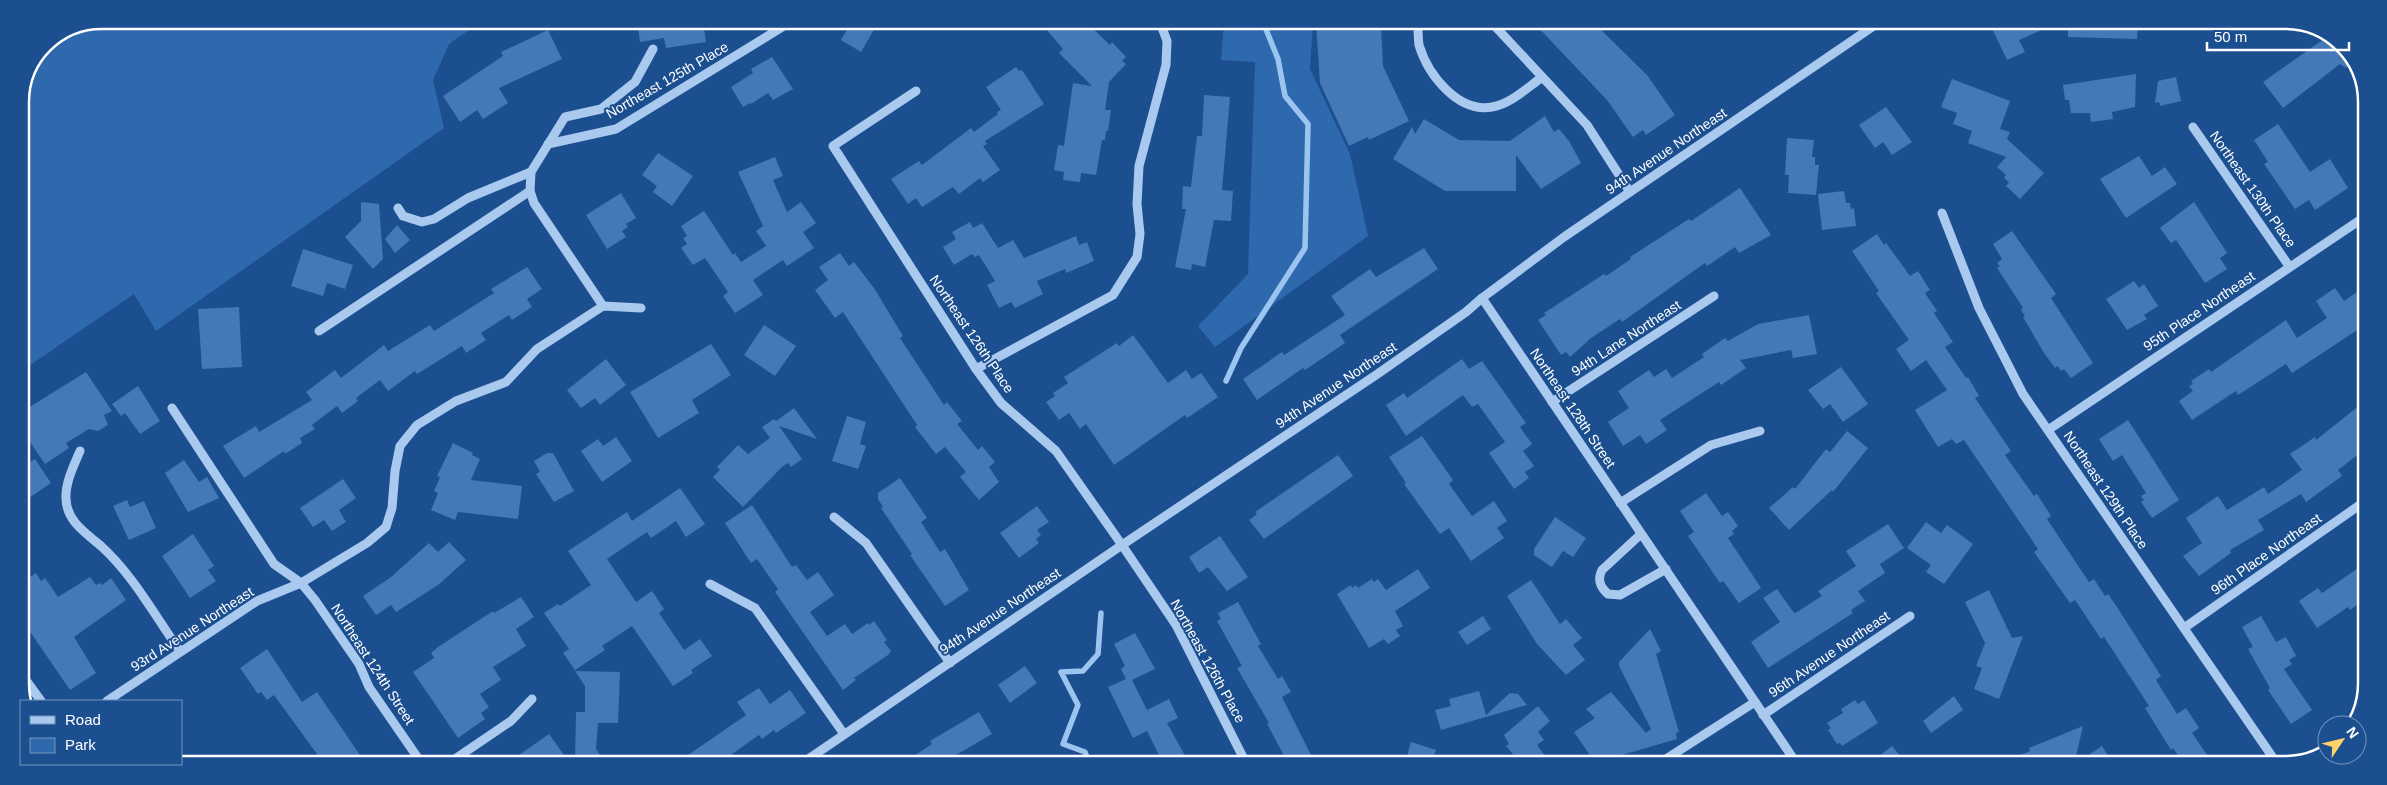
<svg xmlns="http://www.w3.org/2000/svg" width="2387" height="785" viewBox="0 0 2387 785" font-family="Helvetica,sans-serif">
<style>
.green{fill:#2e69ad}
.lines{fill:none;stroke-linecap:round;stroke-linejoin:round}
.stream{stroke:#9cc4f0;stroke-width:5.5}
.building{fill:#4478b7}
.minor{stroke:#a9c9ee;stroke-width:9}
.labels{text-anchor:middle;stroke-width:4;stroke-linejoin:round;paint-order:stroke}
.street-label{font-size:14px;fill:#fff;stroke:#1b4f8f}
.rim{fill:none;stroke:#fff;stroke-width:2.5}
</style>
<rect width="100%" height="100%" fill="#1b4f8f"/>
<!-- green -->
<g class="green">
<polygon points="102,20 482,21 449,44 433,80 444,128 156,331 134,294 20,372 20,96 44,44"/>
<polygon points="1224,22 1313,22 1310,69 1350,154 1368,236 1215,347 1198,326 1248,274 1255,62 1221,60"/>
</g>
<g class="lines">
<!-- stream -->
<g class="stream">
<polyline points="1226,381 1241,348 1305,248 1308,124 1285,96 1278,59 1263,22"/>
<polyline points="1089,763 1085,752 1063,744 1078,705 1061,672 1083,671 1098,654 1101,613"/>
</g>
</g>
<!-- building -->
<g class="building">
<polygon points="637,21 703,21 706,42 666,48 664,38 640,42"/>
<polygon points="852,21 879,21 861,52 841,40"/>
<polygon points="1040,22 1086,22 1110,45 1112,42 1126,57 1122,61 1126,64 1109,82 1105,110 1111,110 1108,131 1106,131 1105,140 1102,140 1096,175 1081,173 1080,182 1063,180 1064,172 1054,170 1058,145 1064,146 1073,83 1092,86 1059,53 1063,49"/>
<polygon points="1316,22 1365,22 1365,27 1381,26 1383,66 1409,121 1369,140 1368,137 1349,146 1320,83"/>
<polygon points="1534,23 1594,23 1647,75 1675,115 1646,135 1643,130 1633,137 1607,100"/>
<polygon points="1990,24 2055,24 2019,40 2025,52 2007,60"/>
<polygon points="2068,24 2138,24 2137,39 2068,37"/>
<polygon points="548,30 562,59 499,88 508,103 483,119 477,110 460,122 443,96 503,56 501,52"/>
<polygon points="2328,36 2350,52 2353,58 2346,68 2340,64 2283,108 2263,82"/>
<polygon points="772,57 793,89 773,100 768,93 751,104 750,103 743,107 731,87 753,73 751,69"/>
<polygon points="1016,67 1019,71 1022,70 1044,104 985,141 987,144 983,146 1000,170 983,182 980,178 959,194 953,187 922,207 916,198 908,204 891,179 919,161 922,165 971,128 974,132 998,114 997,112 1001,110 986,87"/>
<polygon points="2136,74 2135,107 2112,112 2113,119 2091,122 2090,113 2071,113 2069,100 2065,100 2063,85"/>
<polygon points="2176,77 2181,101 2160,106 2159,102 2155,103 2158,81"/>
<polygon points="1952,79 2010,101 2000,129 2010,132 2007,139 2044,173 2020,199 2006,186 2009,182 2004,178 2006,175 1997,167 2006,157 1968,143 1972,131 1953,124 1957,113 1941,107"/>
<polygon points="1204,95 1230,97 1222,190 1233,191 1231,221 1214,220 1205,267 1192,264 1191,270 1175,267 1186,209 1182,209 1183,186 1191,187 1197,136 1202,136"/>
<polygon points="1886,107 1912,142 1892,155 1883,142 1875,148 1859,125"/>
<polygon points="1545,116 1554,132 1559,129 1569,141 1581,163 1541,189 1516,155 1516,191 1445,191 1393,159 1412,127 1415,134 1424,119 1459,140 1510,141"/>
<polygon points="2278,124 2310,172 2330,159 2348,188 2315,210 2309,200 2295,209 2264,164 2268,162 2254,140"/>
<polygon points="1787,138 1814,140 1812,157 1815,157 1815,165 1819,165 1816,195 1788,193 1789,175 1785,175"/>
<polygon points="658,153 693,176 672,206 653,192 657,186 642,175"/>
<polygon points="2139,156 2152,176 2165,167 2177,184 2126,218 2100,179"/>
<polygon points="775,157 783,176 773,180 787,212 801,202 816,223 803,232 814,248 787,266 783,260 753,280 763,295 735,313 723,296 728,292 705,258 693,265 681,248 687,244 683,238 687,236 681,226 704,211 733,255 735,253 741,262 766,246 756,231 763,226 738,172"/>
<polygon points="1740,188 1771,235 1739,253 1735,247 1707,266 1705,263 1622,322 1620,319 1591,338 1570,357 1566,352 1561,355 1538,320 1546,315 1544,313 1604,274 1606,276 1631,259 1630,257 1689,219 1691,221"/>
<polygon points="1844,191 1846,203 1850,203 1851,209 1854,208 1856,226 1822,230 1818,194"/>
<polygon points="621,193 636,218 626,224 628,227 622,231 626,237 607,249 586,215"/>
<polygon points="361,202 379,204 383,259 373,269 345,237 361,221"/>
<polygon points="2194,202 2227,253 2220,258 2227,269 2205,283 2176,240 2171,243 2160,228"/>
<polygon points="970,222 973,228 982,223 998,248 1013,240 1024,258 1076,236 1079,245 1087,242 1094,261 1066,273 1065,269 1037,281 1043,294 1015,308 1011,302 999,308 987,285 995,281 979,255 975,257 972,254 954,265 943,247 956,239 952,232"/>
<polygon points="397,225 410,240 395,253 385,239"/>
<polygon points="2012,231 2056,294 2051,298 2093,363 2071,378 2064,369 2061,371 2058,366 2055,368 2044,353 2023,317 2025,316 2021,310 2023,308 1997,268 2000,266 1997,263 2002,259 1993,244"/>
<polygon points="1877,234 1884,245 1886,243 1910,276 1918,271 1930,290 1925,293 1937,311 1934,313 1953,342 1945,347 1966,378 1968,377 1979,396 1975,398 2011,451 2005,455 2034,496 2037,494 2051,516 2047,519 2089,582 2094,579 2105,596 2108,594 2117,607 2161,676 2156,680 2177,714 2186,708 2199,728 2192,733 2214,765 2185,765 2173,748 2171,750 2145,708 2149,706 2104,637 2101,639 2075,600 2070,603 2034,552 2038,549 1964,440 1956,444 1952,439 1938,447 1915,410 1947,390 1926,360 1911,371 1896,349 1909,340 1876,293 1879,291 1852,251"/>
<polygon points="1424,248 1438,269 1340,335 1345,343 1305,370 1303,368 1257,400 1243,379 1282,352 1284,355 1345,315 1331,296 1370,269 1376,277"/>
<polygon points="303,249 353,265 345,289 327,283 323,296 291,286"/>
<polygon points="840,253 849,266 854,262 874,288 903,336 900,338 944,405 947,402 962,421 957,424 978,450 982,446 995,462 989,467 999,482 979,500 960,477 966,472 945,447 936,454 915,427 917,425 843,312 835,318 815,290 828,280 819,267"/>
<polygon points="527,267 542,289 527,299 532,307 512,320 509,315 481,333 486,340 466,353 462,346 417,374 415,371 388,391 380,380 356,398 358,401 342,413 337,406 312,425 315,429 300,438 302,443 285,454 284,451 244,478 223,446 256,426 259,432 312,400 306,392 335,370 341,378 384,345 388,351 430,325 434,331 494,293 491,289"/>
<polygon points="2134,281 2139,288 2144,284 2158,306 2144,315 2147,319 2127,330 2106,299"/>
<polygon points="2366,286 2365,325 2292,373 2286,364 2238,395 2236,391 2192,420 2179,401 2193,391 2189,386 2193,384 2191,381 2209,369 2211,372 2286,320 2297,338 2327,318 2316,301 2335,288 2344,301"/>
<polygon points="239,307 242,367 202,369 198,309"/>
<polygon points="1809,315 1817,354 1793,358 1791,350 1740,360 1746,368 1721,385 1719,382 1660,420 1667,430 1646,444 1640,435 1623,446 1608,422 1629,408 1618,391 1649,370 1654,377 1666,369 1672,378 1704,357 1702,354 1725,338 1728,341 1758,324"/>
<polygon points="764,325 796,346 775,376 744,355"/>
<polygon points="1133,335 1168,383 1186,370 1192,379 1201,373 1218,397 1187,418 1185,415 1114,465 1086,424 1080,429 1069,413 1059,420 1046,402 1055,396 1053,393 1068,383 1064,377 1117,343 1119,346"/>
<polygon points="711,344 731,375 692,400 699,413 658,438 630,392"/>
<polygon points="606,359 626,385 600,405 595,398 581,408 567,390"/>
<polygon points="1462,359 1469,369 1482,361 1526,423 1520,427 1532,444 1523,451 1534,466 1525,472 1529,478 1514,489 1489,453 1505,442 1478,404 1472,407 1463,395 1406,436 1386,405 1404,393 1407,398"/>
<polygon points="1841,367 1868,404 1843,422 1830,404 1823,409 1808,390"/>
<polygon points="86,372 112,411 104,415 108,425 98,431 89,429 66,443 69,448 45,464 21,429 26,425 20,413"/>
<polygon points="138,386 160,421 140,434 125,413 121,416 112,404"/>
<polygon points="2365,401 2364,450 2338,470 2342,476 2306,502 2301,494 2258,520 2264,530 2230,550 2231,553 2199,576 2183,556 2202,543 2186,518 2218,496 2227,510 2264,487 2268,494 2302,470 2290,454 2315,437 2316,440"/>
<polygon points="794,408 817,439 779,426 802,459 791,467 788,463 782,467 743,507 713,477 720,470 717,467 738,445 748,454 770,438 762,427 774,419 776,421"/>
<polygon points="847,416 866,422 860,444 866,446 858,469 832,461"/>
<polygon points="2128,420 2179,500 2152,518 2141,502 2144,500 2141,496 2146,493 2122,455 2113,461 2099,439"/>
<polygon points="1847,431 1868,448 1833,492 1832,490 1789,530 1769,508 1793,487 1795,489 1826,449 1830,452"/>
<polygon points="1422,436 1453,480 1449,484 1472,516 1494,501 1507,521 1497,528 1504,538 1471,561 1449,528 1440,534 1404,484 1406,483 1389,457"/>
<polygon points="616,437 632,461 602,482 581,451 598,439 603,446"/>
<polygon points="453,443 473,453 472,455 480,459 471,480 522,486 518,519 458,512 455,520 431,510 438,493 434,491 440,477 437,476"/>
<polygon points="547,453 553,453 574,491 554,502 536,474 540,472 534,461"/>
<polygon points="1338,455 1353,476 1264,539 1249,520 1257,514 1255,512"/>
<polygon points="35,459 51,483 20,504 20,469"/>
<polygon points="184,460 199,482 207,477 219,498 188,512 165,473"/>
<polygon points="900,478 927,518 921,522 940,552 945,549 969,590 945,606 910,555 912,554 881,508 883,507 878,499 878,493"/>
<polygon points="343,479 356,498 339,510 346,522 332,531 324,520 313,527 300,508"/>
<polygon points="680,488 705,524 686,537 676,521 651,538 647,532 607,559 636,602 652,591 664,609 659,613 684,650 700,639 712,656 691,670 693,673 673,686 632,626 602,646 605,650 575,670 563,653 569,649 544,613 558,604 560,606 591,585 568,551 627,512 632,521"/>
<polygon points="1706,493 1722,516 1728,512 1738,526 1732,531 1734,534 1728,538 1761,588 1739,603 1723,581 1720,583 1688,536 1694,532 1680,511"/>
<polygon points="127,500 130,507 144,501 156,528 129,540 113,506"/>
<polygon points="752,505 792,567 796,565 807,580 818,572 834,595 810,612 827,636 845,624 852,634 868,623 869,625 874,621 887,640 884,642 891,651 888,655 854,678 856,680 843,690 775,592 778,589 757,559 751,563 725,523"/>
<polygon points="1037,506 1049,522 1037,530 1041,535 1036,539 1039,543 1019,558 1000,533"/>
<polygon points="1555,517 1586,538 1573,557 1563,551 1552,567 1534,555 1534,549"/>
<polygon points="1926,522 1941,533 1947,525 1973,544 1944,584 1926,572 1931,565 1907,548"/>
<polygon points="1888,524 1904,548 1880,564 1885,573 1858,591 1865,601 1851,610 1853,613 1768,668 1751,642 1780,622 1763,598 1777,589 1794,613 1797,612 1822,596 1818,591 1856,566 1846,551"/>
<polygon points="193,534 214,566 208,570 216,581 190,598 162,556"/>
<polygon points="1220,536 1248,577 1227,591 1208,567 1199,573 1189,557"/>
<polygon points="449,542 466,560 438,585 396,612 391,605 376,615 363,596 391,577 429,543 438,552"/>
<polygon points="2364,564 2363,601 2350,610 2348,607 2317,628 2299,601 2318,588 2322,593"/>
<polygon points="1418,569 1430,588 1395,611 1403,626 1396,630 1400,636 1388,644 1384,639 1369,648 1337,594 1351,585 1352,588 1356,585 1358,588 1372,579 1374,582 1378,579 1386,590"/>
<polygon points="36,573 41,581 45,578 58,597 90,577 96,585 100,583 102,585 111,578 126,600 74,637 96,673 70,690 31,633 26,636 20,628 20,584"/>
<polygon points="1531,580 1560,624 1566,619 1582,638 1573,645 1585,660 1566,675 1537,644 1507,596"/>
<polygon points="1989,590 2012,638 2023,636 1999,699 1974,689 1982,668 1976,666 1985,643 1965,602"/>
<polygon points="521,597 534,617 516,629 526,646 493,667 501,680 480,694 489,707 481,713 485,719 458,738 413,672 434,658 431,653 438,647 493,611 494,613"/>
<polygon points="1238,602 1261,644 1258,646 1278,679 1282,676 1291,692 1282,697 1315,763 1288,763 1267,724 1269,723 1237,668 1242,666 1217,621 1221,619 1218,613"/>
<polygon points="1483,616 1491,629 1467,645 1458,632"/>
<polygon points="2261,616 2276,642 2286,637 2296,656 2289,660 2292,664 2284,669 2312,710 2291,724 2268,690 2270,688 2248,649 2253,647 2242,627"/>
<polygon points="1650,629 1661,651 1656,654 1679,732 1676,733 1677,739 1622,755 1628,764 1596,764 1574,732 1595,718 1586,709 1611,692 1646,733 1651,729 1619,666 1619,662"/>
<polygon points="1135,633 1155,669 1132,680 1147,710 1169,699 1178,718 1167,723 1189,763 1163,763 1147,731 1133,738 1108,687 1126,679 1121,669 1125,666 1114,644"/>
<polygon points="267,649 302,702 317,692 364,761 322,761 274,695 267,700 261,692 258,694 240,668"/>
<polygon points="1025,666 1037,683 1010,703 998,685"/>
<polygon points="575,671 620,672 618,723 598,723 596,749 605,762 575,762 576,712 585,712 585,686"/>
<polygon points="759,688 770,704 790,690 806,713 776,733 774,730 762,739 759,735 732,754 737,762 678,762 746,715 737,702"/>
<polygon points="1479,691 1486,715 1510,693 1518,694 1527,705 1441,730 1435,710 1451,706 1449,699"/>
<polygon points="1954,696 1963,710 1931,733 1923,721"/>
<polygon points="1855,700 1858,704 1864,700 1878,723 1842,746 1840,743 1837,744 1828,730 1831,728 1827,723 1843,713 1841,709"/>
<polygon points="1538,706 1550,721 1538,732 1544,740 1537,745 1551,764 1521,764 1506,746 1509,744 1504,735"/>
<polygon points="979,712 992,734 944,762 905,762 932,744 930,741"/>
<polygon points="2083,726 2074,765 1999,764 2030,751 2029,748"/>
<polygon points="549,734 569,762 509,762"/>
<polygon points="1411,742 1436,750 1431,763 1405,763"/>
<polygon points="1892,746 1907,764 1869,764"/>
<polygon points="2102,746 2114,765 2074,765"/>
</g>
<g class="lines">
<!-- minor -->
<g class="minor">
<path d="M1418 23C1418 30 1418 38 1419 45 1428 75 1458 113 1492 107 1510 104 1527 88 1541 78"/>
<polyline points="1492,23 1587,125 1630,192"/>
<polyline points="916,91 833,146 976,369 1001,403 1056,451 1122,545 1176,625 1246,763"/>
<polyline points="2193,127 2289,266"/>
<polyline points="548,144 616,129 792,21"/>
<polyline points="398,208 403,216 422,222 434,219 468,198 531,172"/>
<polyline points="1942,213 1979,308 2023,394 2278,765"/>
<polyline points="1482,298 1797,764"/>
<polyline points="603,306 534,203 530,191 531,172 565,117 601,109 635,82 653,49"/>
<polyline points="319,331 530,191"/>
<polyline points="976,369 1113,295 1137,257 1140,234 1137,204 1139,166 1166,65 1167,41 1160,22"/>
<polyline points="1552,402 1714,296"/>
<polyline points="172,408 274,564 301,583 315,600 359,664 369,687 420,761"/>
<polyline points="2048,430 2366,216"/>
<path d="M80 451C74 465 65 483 66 499 67 522 86 533 101 546 133 575 155 616 180 651"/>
<polyline points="1620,503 1711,445 1760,431"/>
<polyline points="834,517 866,543 950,663"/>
<path d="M1641 534 1602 570C1597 580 1600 587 1608 594L1620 595 1666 569"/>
<polyline points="710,584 755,608 844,734"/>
<polyline points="2184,628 2364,502"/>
<polyline points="20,672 41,701"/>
<polyline points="107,701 257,601 301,583 367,543 386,527 392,508 395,471 400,446 417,425 456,401 506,382 537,349 603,306 641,308"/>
<polyline points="1763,715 1910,616"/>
<polyline points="452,761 511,721 532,699"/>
<polyline points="804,762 1122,545 1376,375 1466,312 1482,298 1564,237 1878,23"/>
<polyline points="1658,764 1755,702"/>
</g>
</g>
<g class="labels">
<!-- street labels -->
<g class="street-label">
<text transform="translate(667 80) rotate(-30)" y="5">Northeast 125th Place</text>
<text transform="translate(1666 151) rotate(-34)" y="5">94th Avenue Northeast</text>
<text transform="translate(2253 189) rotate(55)" y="5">Northeast 130th Place</text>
<text transform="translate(2199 311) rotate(-34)" y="5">95th Place Northeast</text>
<text transform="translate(972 334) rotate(56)" y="5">Northeast 126th Place</text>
<text transform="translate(1626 338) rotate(-33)" y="5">94th Lane Northeast</text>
<text transform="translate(1336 385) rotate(-34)" y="5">94th Avenue Northeast</text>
<text transform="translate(1573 408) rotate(56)" y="5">Northeast 128th Street</text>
<text transform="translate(2106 490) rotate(56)" y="5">Northeast 129th Place</text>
<text transform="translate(2266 554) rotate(-35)" y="5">96th Place Northeast</text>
<text transform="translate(1000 611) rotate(-34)" y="5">94th Avenue Northeast</text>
<text transform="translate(192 629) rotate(-33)" y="5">93rd Avenue Northeast</text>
<text transform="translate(1829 654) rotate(-34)" y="5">96th Avenue Northeast</text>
<text transform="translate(1208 661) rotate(61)" y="5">Northeast 126th Place</text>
<text transform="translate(373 664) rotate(57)" y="5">Northeast 124th Street</text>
</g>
</g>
<!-- crop -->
<path d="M0 0H2387V785H0ZM102 29H2285A73 73 0 0 1 2358 102V683A73 73 0 0 1 2285 756H102A73 73 0 0 1 29 683V102A73 73 0 0 1 102 29Z" fill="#1b4f8f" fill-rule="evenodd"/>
<path class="rim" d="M102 29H2285A73 73 0 0 1 2358 102V683A73 73 0 0 1 2285 756H102A73 73 0 0 1 29 683V102A73 73 0 0 1 102 29Z"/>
<!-- legend -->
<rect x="20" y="700" width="162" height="65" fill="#1b4f8f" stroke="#7695bc"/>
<rect x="30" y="716" width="25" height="8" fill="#a9c9ee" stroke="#7695bc"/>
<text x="65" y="725" font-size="15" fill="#ffffff">Road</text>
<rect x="30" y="738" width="25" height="15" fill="#2e69ad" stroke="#7695bc"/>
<text x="65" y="750" font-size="15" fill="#ffffff">Park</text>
<!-- north arrow -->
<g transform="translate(2342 740) rotate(55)"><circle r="24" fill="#1b4f8f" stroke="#7695bc"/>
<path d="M0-4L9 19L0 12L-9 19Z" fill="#ffd166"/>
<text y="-8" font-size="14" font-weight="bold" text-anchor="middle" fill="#ffffff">N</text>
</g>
<!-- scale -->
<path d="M2207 42v8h142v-8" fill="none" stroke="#ffffff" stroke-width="2.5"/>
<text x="2214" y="42" font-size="15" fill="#ffffff" stroke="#1b4f8f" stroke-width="4" paint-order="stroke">50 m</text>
</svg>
